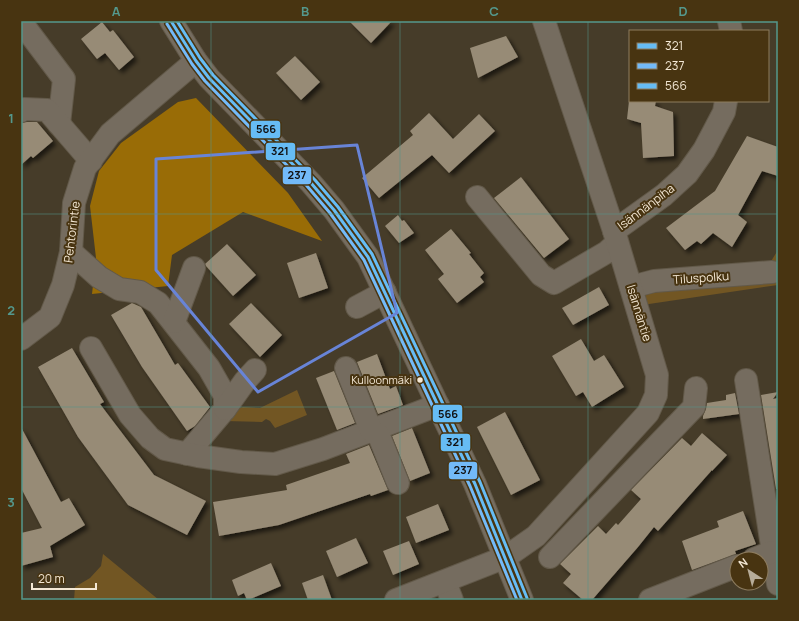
<svg xmlns="http://www.w3.org/2000/svg" width="799" height="621" viewBox="0 0 799 621" font-family="Manrope,sans-serif">
<style>
.green{fill:#725623}
.forest{fill:#996c06}
.building{fill:#978b76;filter:url(#shadow)}
.lines{fill:none;stroke-linecap:round;stroke-linejoin:round}
.minor-casing{stroke:#625949;stroke-width:24}
.minor{stroke:#756c5f;stroke-width:22}
.bus-1-casing{stroke:#483411;stroke-width:6}
.bus-2-casing{stroke:#483411;stroke-width:6}
.bus-3-casing{stroke:#483411;stroke-width:6}
.bus-1{stroke:#66bcf4;stroke-width:3}
.bus-2{stroke:#73baf8;stroke-width:3}
.bus-3{stroke:#66bcf4;stroke-width:3}
.marked{fill:none;stroke:#6884d7;stroke-width:3;stroke-linejoin:round}
.grid{fill:none;stroke:#54988d;stroke-width:1;stroke-opacity:0.55}
.bus-dot{fill:#f4e8d5;stroke:#483411;stroke-width:1.5}
.labels{text-anchor:middle;stroke-width:4;stroke-linejoin:round;paint-order:stroke}
.bus-label{font-size:11px;fill:#f4e8d5;stroke:#483411;text-anchor:end}
.street-label{font-size:12px;fill:#f4e8d5;stroke:#483411}
.line-badge{stroke:#483411;stroke-width:1.5}
.pale-badge-label{font-size:11px;text-anchor:middle;font-weight:bold;fill:#111}
.neatline{fill:none;stroke:#54988d;stroke-width:1.5}
.grid-label{font-size:13px;text-anchor:middle;font-weight:bold;fill:#54988d}
</style>
<defs>
<filter id="shadow"><feDropShadow dx="3.5" dy="3.5" stdDeviation="2" flood-color="#0009"/></filter>
</defs>
<rect width="100%" height="100%" fill="#463c29"/>
<!-- green -->
<g class="green">
<polygon points="778,250 778,285 649,304 638,309 631,287 768,266"/>
<polygon points="297,390 307,415 275,428 270,421 266,419 262,422 224,421 228,411 243,407 260,408"/>
<polygon points="103,554 159,600 74,600 75,587 90,578 101,566"/>
</g>
<!-- forest -->
<polygon class="forest" points="196,98 288,193 322,241 243,212 172,255 168,286 92,294 96,258 90,206 99,171 121,143 178,102"/>
<!-- building -->
<g class="building">
<polygon points="349,21 392,21 371,43"/>
<polygon points="102,22 110,32 113,30 134,57 119,70 105,53 97,59 81,39"/>
<polygon points="506,36 518,57 478,78 470,48"/>
<polygon points="295,56 320,82 301,100 276,73"/>
<polygon points="629,101 656,101 655,106 673,112 674,156 643,158 641,123 627,119"/>
<polygon points="429,113 453,139 479,114 495,131 449,173 432,155 379,198 362,178 413,135 410,131"/>
<polygon points="27,122 37,122 53,141 33,158 31,156 21,165 21,123"/>
<polygon points="747,136 778,147 778,176 762,171 738,215 747,222 732,247 713,233 701,244 697,241 685,250 666,228 715,191"/>
<polygon points="521,177 569,239 544,258 494,198"/>
<polygon points="398,215 402,221 404,220 414,233 399,243 385,226"/>
<polygon points="451,229 471,253 469,254 484,273 480,277 484,282 457,303 438,279 444,274 425,250"/>
<polygon points="227,244 256,275 233,296 206,266 205,264"/>
<polygon points="316,253 328,288 299,298 287,263"/>
<polygon points="599,287 609,305 573,325 562,308"/>
<polygon points="132,303 141,307 175,365 178,363 210,407 195,426 187,431 142,367 111,315"/>
<polygon points="251,303 282,335 260,357 229,324"/>
<polygon points="581,339 594,361 604,355 624,387 592,407 583,392 576,396 552,356"/>
<polygon points="72,348 104,402 100,404 154,475 206,501 187,535 128,505 78,437 38,367"/>
<polygon points="377,354 390,389 396,386 403,405 378,414 357,362"/>
<polygon points="334,371 355,423 337,430 316,378"/>
<polygon points="778,392 773,399 778,398 778,489 776,489 761,395"/>
<polygon points="735,393 739,414 703,419 703,416 706,409 707,403 726,400 726,395"/>
<polygon points="505,412 540,480 511,495 477,427"/>
<polygon points="21,427 61,502 69,498 85,525 50,546 53,557 21,566 21,533 42,528 21,488"/>
<polygon points="412,428 430,473 410,481 392,436"/>
<polygon points="702,433 727,455 712,471 712,470 658,531 654,527 638,547 592,600 583,600 563,583 571,574 560,564 598,526 606,534 616,523 618,525 641,499 631,490 682,438 691,446"/>
<polygon points="369,445 388,490 371,496 370,494 279,525 219,536 213,502 287,490 286,485 350,463 346,454"/>
<polygon points="438,504 449,530 416,543 406,517"/>
<polygon points="743,511 756,544 735,551 736,554 692,570 682,541 719,527 717,521"/>
<polygon points="356,538 368,563 337,577 326,551"/>
<polygon points="409,541 419,564 393,575 383,551"/>
<polygon points="271,563 281,586 248,600 247,600 244,593 238,596 232,580"/>
<polygon points="323,575 332,600 308,600 302,583"/>
</g>
<g class="lines">
<defs>
<g id="minor">
<polyline points="171,21 196,61 209,78 311,183 334,210 368,257 475,484 522,600"/>
<polyline points="729,21 731,31"/>
<polyline points="21,22 64,79 59,124"/>
<polyline points="21,111 24,109 47,110 91,161"/>
<polyline points="477,197 541,275 554,283 607,252 617,243"/>
<polyline points="614,231 664,195 687,174 704,150 724,112 726,101"/>
<polyline points="71,252 99,277 119,289 140,292 158,303 209,368 225,396 225,409 187,454"/>
<polyline points="631,287 654,281 772,272"/>
<polyline points="357,307 385,292"/>
<polyline points="174,322 194,268"/>
<polyline points="21,339 50,317 63,285 71,252 74,203 85,168 110,134 196,61"/>
<polyline points="91,348 130,415 150,438 165,449 198,456 241,462 275,464 323,449 438,405"/>
<polyline points="346,368 371,430 379,436 398,483"/>
<polyline points="746,380 778,584"/>
<polyline points="225,409 245,381 255,370"/>
<polyline points="550,557 694,407 696,388"/>
<polyline points="754,559 772,552"/>
<polyline points="445,582 452,600"/>
<polyline points="396,600 506,557 536,536 648,413 656,395 657,375 614,231 544,21"/>
<polyline points="650,600 737,566"/>
</g>
</defs>
<!-- minor casing -->
<use href="#minor" class="minor-casing"/>
<!-- minor -->
<use href="#minor" class="minor"/>
<defs>
<polyline id="bus-1" points="171,21 196,61 209,78 311,183 334,210 368,257 475,484 522,600"/>
<polyline id="bus-2" points="167,24 192,64 205,81 307,186 330,213 364,260 470,486 517,600"/>
<polyline id="bus-3" points="177,21 200,58 213,75 315,180 338,207 372,254 480,482 527,598"/>
</defs>
<!-- bus-1 casing -->
<use href="#bus-1" class="bus-1-casing"/>
<!-- bus-2 casing -->
<use href="#bus-2" class="bus-2-casing"/>
<!-- bus-3 casing -->
<use href="#bus-3" class="bus-3-casing"/>
<!-- bus-1 -->
<use href="#bus-1" class="bus-1"/>
<!-- bus-2 -->
<use href="#bus-2" class="bus-2"/>
<!-- bus-3 -->
<use href="#bus-3" class="bus-3"/>
</g>
<!-- marked area -->
<path class="marked" d="M357 145 397 313 258 392 156 270V159Z"/>
<!-- grid -->
<path class="grid" d="M211 21V600M400 21V600M588 21V600M21 214H778M21 407H778"/>
<!-- markers -->
<circle class="bus-dot" cx="420" cy="380" r="3.5"/>
<g class="labels">
<!-- bus labels -->
<g class="bus-label">
<text x="412" y="384">Kulloonmäki</text>
</g>
<!-- street labels -->
<g class="street-label">
<text transform="translate(646 207) rotate(-37)" y="4">Isännänpiha</text>
<text transform="translate(72 232) rotate(-83)" y="4">Pehtorintie</text>
<text transform="translate(701 278) rotate(-4)" y="4">Tiluspolku</text>
<text transform="translate(639 313) rotate(73)" y="4">Isännäntie</text>
</g>
</g>
<g class="line-badge">
<rect x="250" y="120" width="31" height="19" rx="4" fill="#66bcf4"/>
<rect x="265" y="142" width="31" height="19" rx="4" fill="#66bcf4"/>
<rect x="282" y="166" width="30" height="19" rx="4" fill="#73baf8"/>
<rect x="432" y="404" width="31" height="19" rx="4" fill="#66bcf4"/>
<rect x="440" y="433" width="31" height="19" rx="4" fill="#66bcf4"/>
<rect x="448" y="461" width="30" height="19" rx="4" fill="#73baf8"/>
</g>
<g class="pale-badge-label">
<text x="266" y="133">566</text>
<text x="280" y="155">321</text>
<text x="297" y="179">237</text>
<text x="448" y="418">566</text>
<text x="455" y="446">321</text>
<text x="463" y="474">237</text>
</g>
<!-- border -->
<rect width="799" height="621" fill="none" stroke="#483411" stroke-width="44"/>
<!-- legend -->
<rect x="629" y="30" width="140" height="72" fill="#483411" stroke="#8d7c5f"/>
<rect x="637" y="43" width="20" height="6" fill="#66bcf4" stroke="#8d7c5f"/>
<text x="665" y="50" font-size="12" fill="#f4e8d5">321</text>
<rect x="637" y="63" width="20" height="6" fill="#73baf8" stroke="#8d7c5f"/>
<text x="665" y="70" font-size="12" fill="#f4e8d5">237</text>
<rect x="637" y="83" width="20" height="6" fill="#66bcf4" stroke="#8d7c5f"/>
<text x="665" y="90" font-size="12" fill="#f4e8d5">566</text>
<!-- north arrow -->
<g transform="translate(749 571) rotate(324)"><circle r="19" fill="#483411" stroke="#8d7c5f"/>
<path d="M0-3L7 15L0 10L-7 15Z" fill="#b7ac99"/>
<text y="-6" font-size="11" font-weight="bold" text-anchor="middle" fill="#f4e8d5">N</text>
</g>
<!-- scale -->
<path d="M32 583v6h64v-6" fill="none" stroke="#f4e8d5" stroke-width="2"/>
<text x="38" y="583" font-size="12" fill="#f4e8d5" stroke="#483411" stroke-width="3" paint-order="stroke">20 m</text>
<rect x="22" y="22" width="755" height="577" class="neatline"/>
<g class="grid-label">
<text x="116" y="16">A</text>
<text x="305" y="16">B</text>
<text x="494" y="16">C</text>
<text x="683" y="16">D</text>
<text x="11" y="123">1</text>
<text x="11" y="315">2</text>
<text x="11" y="507">3</text>
</g>
</svg>
